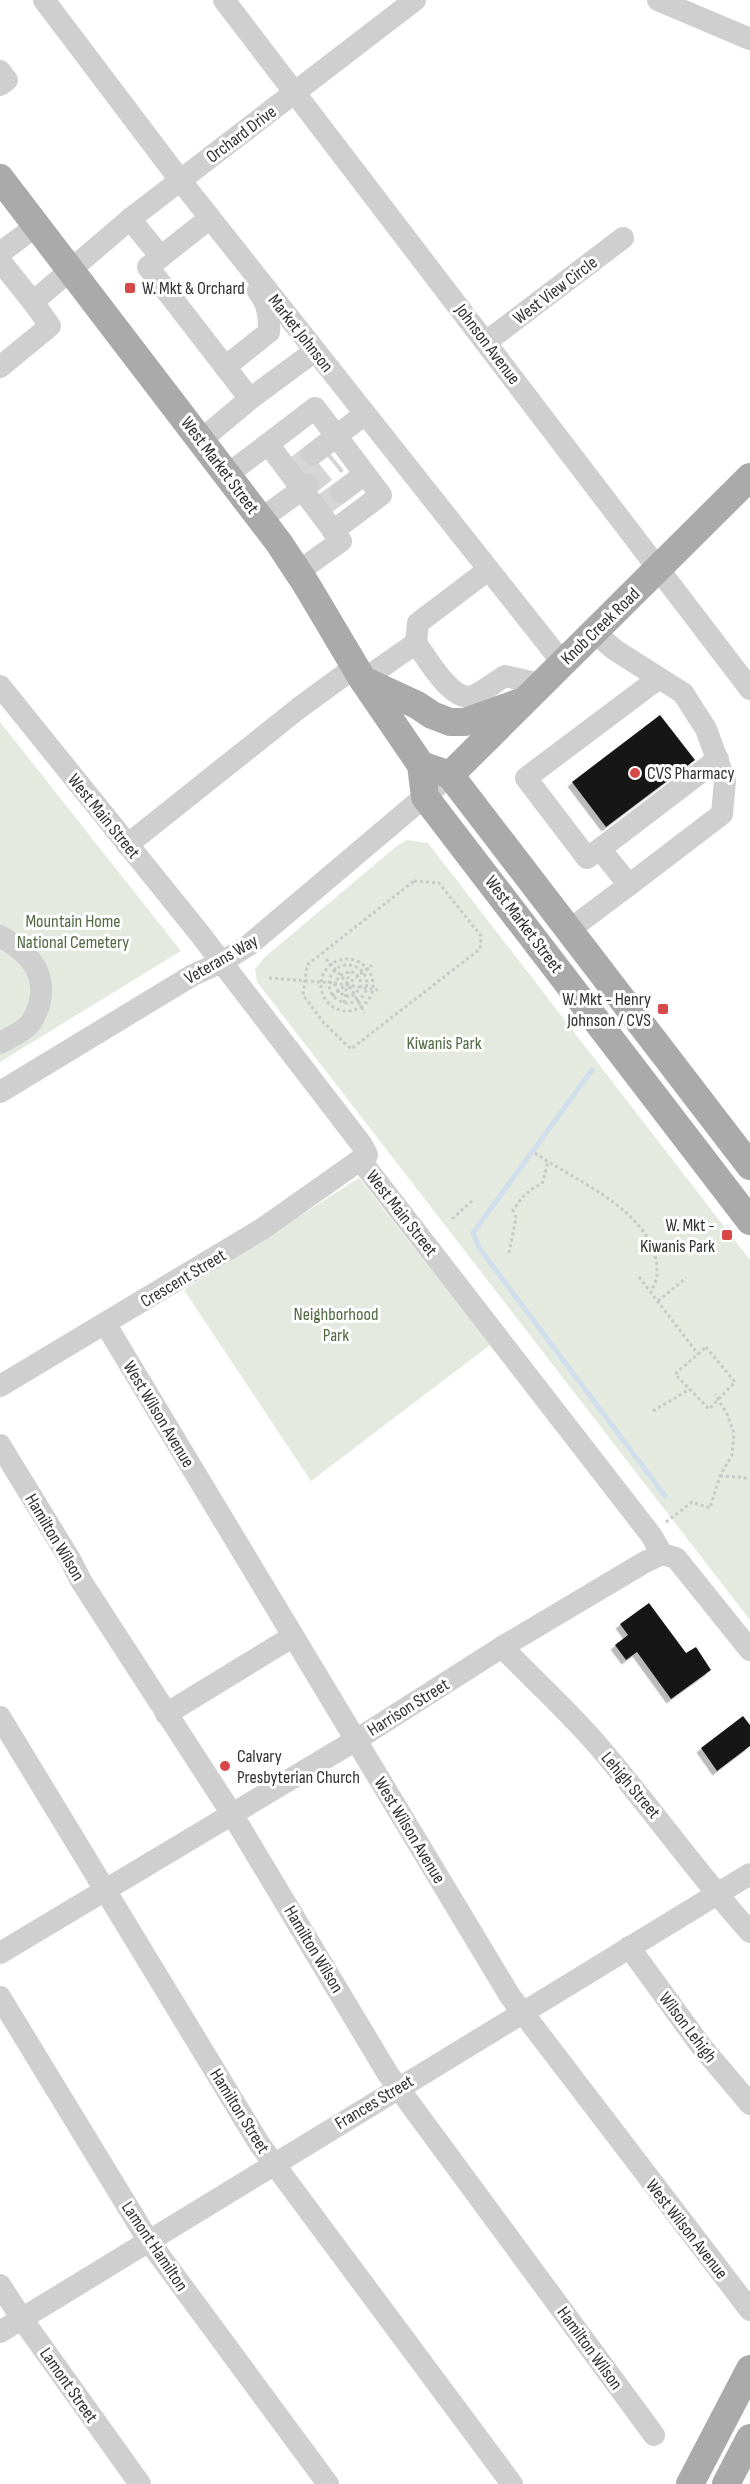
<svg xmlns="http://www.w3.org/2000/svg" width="750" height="2484" viewBox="0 0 750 2484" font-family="'Sofia Sans Condensed',sans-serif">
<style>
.green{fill:#e4eadf}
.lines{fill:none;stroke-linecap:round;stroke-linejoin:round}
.stream{stroke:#d1deeb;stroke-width:5}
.building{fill:#191919;filter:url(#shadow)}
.minor-tunnel{stroke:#d6d6d6;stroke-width:22;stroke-dasharray:22 11;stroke-linecap:butt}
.path{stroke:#c9c9c9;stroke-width:3;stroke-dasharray:3 3;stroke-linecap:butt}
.minor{stroke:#cfcfcf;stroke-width:22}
.major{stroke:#aaa;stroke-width:28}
.poi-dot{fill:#d64947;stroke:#fff;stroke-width:2}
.labels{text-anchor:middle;stroke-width:6;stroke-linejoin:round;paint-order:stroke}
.street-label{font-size:18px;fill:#323232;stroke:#fff}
.poi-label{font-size:18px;fill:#323232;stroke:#fff;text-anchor:start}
.park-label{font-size:18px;fill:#526a43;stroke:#fff}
</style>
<defs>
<filter id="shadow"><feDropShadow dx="-4.5" dy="4.5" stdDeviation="0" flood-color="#0004"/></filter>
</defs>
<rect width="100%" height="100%" fill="#fff"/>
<!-- green -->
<g class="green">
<polygon points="0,722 181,951 0,1062"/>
<polygon points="407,840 428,843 750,1260 750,1620 257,982 255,969 265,957 398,845"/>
<polygon points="359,1178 490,1345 311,1481 184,1290"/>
</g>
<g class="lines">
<!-- stream -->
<polyline class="stream" points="592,1070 473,1233 480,1249 665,1496"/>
</g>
<!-- building -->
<g class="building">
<polygon points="660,715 695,760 606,827 572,782"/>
<polygon points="649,1603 686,1653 696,1647 711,1670 671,1699 637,1652 626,1660 615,1645 628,1635 620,1624"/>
<polygon points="743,1716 750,1725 750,1746 717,1771 701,1748"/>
</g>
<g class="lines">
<!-- minor-tunnel -->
<g class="minor-tunnel">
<polyline points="296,467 313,454"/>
<polyline points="308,485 337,462"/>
<polyline points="323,505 341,492"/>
</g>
<!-- path -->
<g class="path">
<polygon points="414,881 439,883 481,936 480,949 351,1049 324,1023 303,995 307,965"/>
<polyline points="326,959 348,984 365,1013"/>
<circle cx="347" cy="985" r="26"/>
<circle cx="348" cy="984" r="19"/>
<polyline points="269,978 334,983 339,993 350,997 355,994 361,986 360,978 351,971 341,975 334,983"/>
<polyline points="334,983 378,990"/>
<polyline points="332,996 372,965"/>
<polyline points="344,1003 349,972"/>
<path d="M535 1153C576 1182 660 1213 657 1275 657 1280 653 1287 651 1292"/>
<polyline points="452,1219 472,1201"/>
<path d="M509 1253 516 1218 513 1210C522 1198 528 1189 542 1184L548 1162"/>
<polyline points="639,1277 698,1354"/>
<polyline points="658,1301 686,1278"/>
<polygon points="706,1347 735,1382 709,1409 675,1374"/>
<polyline points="653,1411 690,1389"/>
<polyline points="720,1476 743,1477 750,1480"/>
<polyline points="666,1522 692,1502 710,1508 720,1476 732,1455 734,1433 727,1414 715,1394"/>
</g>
<!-- minor -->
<g class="minor">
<polyline points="44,0 180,180 562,662"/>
<polyline points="224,0 750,689"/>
<polyline points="658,0 750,39"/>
<polyline points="0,71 7,80 0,85"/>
<polyline points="210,218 148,267 250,399"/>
<polyline points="130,219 161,257"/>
<polyline points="0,253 36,226"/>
<polyline points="0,261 33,302 130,219 415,0"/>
<polyline points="486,342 623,238"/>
<polyline points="0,367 50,326 33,302"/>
<path d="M225 367 269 332C269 315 268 304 258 291"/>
<polyline points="201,440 250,399 315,351"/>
<polyline points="268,444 315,408 381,495 333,531"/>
<polyline points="313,454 365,414"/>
<polyline points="228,474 268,444 341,541 298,572"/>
<polyline points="341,492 365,474"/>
<polyline points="261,519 308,485"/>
<path d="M488 570 418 623 416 643C426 657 452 703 473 696 483 692 495 682 505 676L540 684"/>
<polyline points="363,680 416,643"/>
<polyline points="0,686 200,934 362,1145 367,1155 262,1229 0,1386"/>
<polyline points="127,845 299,708 355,667"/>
<polyline points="600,849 718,759"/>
<polyline points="629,885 722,814 725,781 706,729 683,693 659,678"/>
<polyline points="569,930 629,885 600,849 587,858 526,778 659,678 615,650 595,633"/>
<path d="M0 936C28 952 48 972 39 1006 36 1013 34 1020 28 1026 20 1033 9 1038 0 1043"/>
<polyline points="0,1092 193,975 222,962 249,945 437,786"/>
<polyline points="361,1161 651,1535 662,1554 676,1558 750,1650"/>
<polyline points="106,1325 510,1996 750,2310"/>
<polyline points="0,1445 71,1561 81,1581 232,1814 388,2074 654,2435"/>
<path d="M502 1647C532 1678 565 1708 594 1741 648 1803 695 1871 750 1932"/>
<polyline points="166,1714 292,1637"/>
<polyline points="0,1717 260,2145 512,2484"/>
<polyline points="629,1947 701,2046 750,2104"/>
<polyline points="0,1953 356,1740 502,1647 645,1562 662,1554"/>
<polyline points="0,1997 148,2240 328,2484"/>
<polyline points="0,2285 22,2319 140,2484"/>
<polyline points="0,2332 750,1874"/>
</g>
<!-- major -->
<g class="major">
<polyline points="0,178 279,543 306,584 363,680 421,765 425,797 750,1221"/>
<polyline points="363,680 417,705 432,715 450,722 465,722 518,703"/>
<polyline points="421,765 450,775 750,1166"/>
<polyline points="450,775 750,477"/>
<polyline points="690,2484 750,2369"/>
<polyline points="726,2484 750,2438"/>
</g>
</g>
<!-- markers -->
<g class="poi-dot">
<rect x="124" y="282" width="12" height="12" rx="3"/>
<circle cx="635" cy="773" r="6"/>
<rect x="657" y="1003" width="12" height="12" rx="3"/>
<rect x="721" y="1229" width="12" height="12" rx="3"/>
<circle cx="225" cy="1766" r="6"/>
</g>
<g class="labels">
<!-- street labels -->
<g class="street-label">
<text transform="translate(241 134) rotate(-37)" y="6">Orchard Drive</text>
<text transform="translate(555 290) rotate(-37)" y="6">West View Circle</text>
<text transform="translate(301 333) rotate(52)" y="6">Market Johnson</text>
<text transform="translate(488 344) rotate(53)" y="6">Johnson Avenue</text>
<text transform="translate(220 465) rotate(53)" y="6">West Market Street</text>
<text transform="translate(600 626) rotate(-44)" y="6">Knob Creek Road</text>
<text transform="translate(104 816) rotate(51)" y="6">West Main Street</text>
<text transform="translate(524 924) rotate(53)" y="6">West Market Street</text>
<text transform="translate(221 959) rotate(-30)" y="6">Veterans Way</text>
<text transform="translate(402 1213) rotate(52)" y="6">West Main Street</text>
<text transform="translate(183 1278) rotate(-31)" y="6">Crescent Street</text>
<text transform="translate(159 1414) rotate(59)" y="6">West Wilson Avenue</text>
<text transform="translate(55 1537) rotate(59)" y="6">Hamilton Wilson</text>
<text transform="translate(408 1707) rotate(-32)" y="6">Harrison Street</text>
<text transform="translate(631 1785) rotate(50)" y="6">Lehigh Street</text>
<text transform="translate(410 1830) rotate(59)" y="6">West Wilson Avenue</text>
<text transform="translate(314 1949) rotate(59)" y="6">Hamilton Wilson</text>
<text transform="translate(688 2027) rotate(53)" y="6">Wilson Lehigh</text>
<text transform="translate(374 2102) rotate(-31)" y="6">Frances Street</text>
<text transform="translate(240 2111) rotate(58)" y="6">Hamilton Street</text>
<text transform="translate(687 2229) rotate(52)" y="6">West Wilson Avenue</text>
<text transform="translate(155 2246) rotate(56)" y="6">Lamont Hamilton</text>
<text transform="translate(590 2348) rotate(54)" y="6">Hamilton Wilson</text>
<text transform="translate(69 2385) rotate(55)" y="6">Lamont Street</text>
</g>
<!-- poi labels -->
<g class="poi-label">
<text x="142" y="294">W. Mkt &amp; Orchard</text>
<text x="647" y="779">CVS Pharmacy</text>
<text x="651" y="1005" text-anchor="end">W. Mkt - Henry<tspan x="651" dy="21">Johnson / CVS</tspan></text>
<text x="715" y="1231" text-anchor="end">W. Mkt -<tspan x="715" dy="21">Kiwanis Park</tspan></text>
<text x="237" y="1762">Calvary<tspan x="237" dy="21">Presbyterian Church</tspan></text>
</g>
<!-- park labels -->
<g class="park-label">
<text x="73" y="927">Mountain Home<tspan x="73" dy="21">National Cemetery</tspan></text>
<text x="444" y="1049">Kiwanis Park</text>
<text x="336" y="1320">Neighborhood<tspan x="336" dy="21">Park</tspan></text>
</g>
</g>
</svg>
